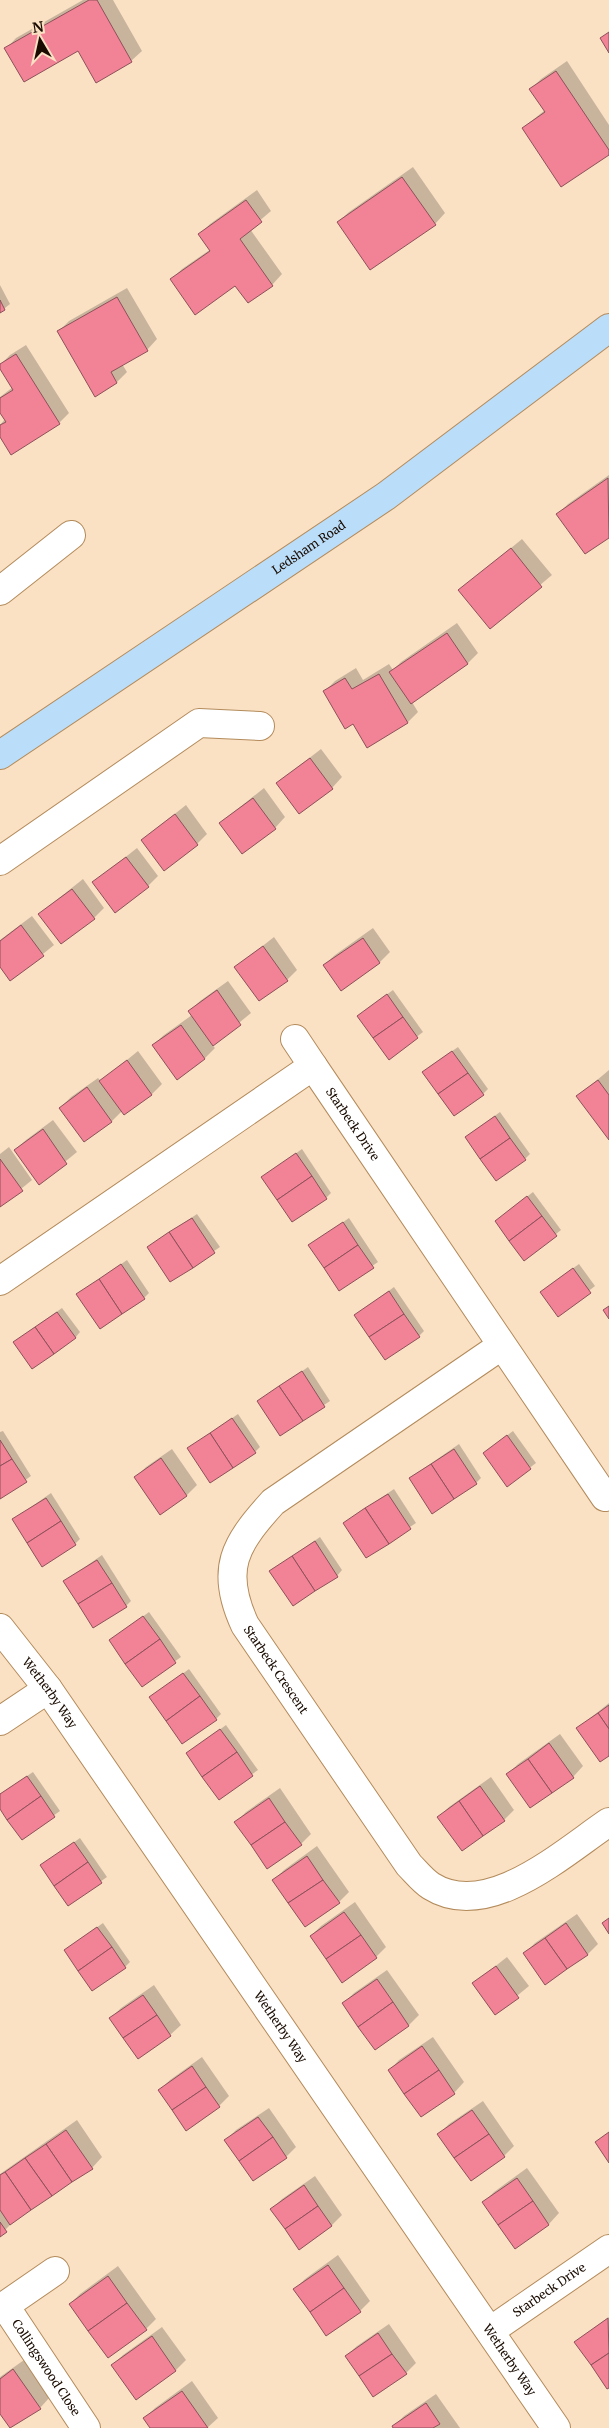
<svg xmlns="http://www.w3.org/2000/svg" width="609" height="2428" viewBox="0 0 609 2428" font-family="Merriweather,serif">
<style>
.shadow{fill:#0003}
.building{fill:#f28295;stroke:#8d515a}
.lines{fill:none;stroke-linecap:round;stroke-linejoin:round}
.minor-casing{stroke:#b38b5b;stroke-width:30}
.secondary-casing{stroke:#b38b5b;stroke-width:30}
.minor{stroke:#fff;stroke-width:28}
.secondary{stroke:#baddfa;stroke-width:28}
.labels{text-anchor:middle;stroke-width:5;stroke-linejoin:round;paint-order:stroke}
.street-label{font-size:12px;fill:#190b00;stroke:#fbe1c4}
</style>
<rect width="100%" height="100%" fill="#fbe1c4"/>
<!-- shadow -->
<g class="shadow">
<polygon points="83,0 113,0 142,51 131,61 78,49 6,49 16,38"/>
<polygon points="567,61 609,125 609,154 523,128 545,110 531,89 541,79"/>
<polygon points="413,167 445,213 435,224 338,222 349,212"/>
<polygon points="257,190 271,211 250,229 282,274 272,285 171,280 182,269 211,249 200,234 210,224"/>
<polygon points="0,285 10,304 0,312"/>
<polygon points="127,288 157,339 147,350 122,364 127,372 117,382 59,331 69,321"/>
<polygon points="26,345 69,413 59,423 0,434 0,425 5,419 0,410 0,397 13,387 0,365 10,355"/>
<polygon points="609,475 609,536 586,553 558,514 568,504"/>
<polygon points="522,539 552,575 490,627 460,590"/>
<polygon points="457,623 478,653 468,663 412,702 418,712 408,722 368,746 354,722 325,691 335,681 356,668 363,680 389,664 393,670 401,662"/>
<polygon points="321,749 342,777 332,788 277,783"/>
<polygon points="264,788 285,817 275,828 220,823"/>
<polygon points="186,805 207,834 197,844 142,840"/>
<polygon points="137,848 158,876 148,886 94,882"/>
<polygon points="83,879 104,908 94,918 39,914"/>
<polygon points="32,916 54,945 11,980 0,965 0,940"/>
<polygon points="373,928 390,952 380,962 341,989 324,965 335,955"/>
<polygon points="274,937 297,970 287,980 236,967"/>
<polygon points="228,981 251,1013 212,1045 215,1048 204,1059 153,1045 164,1035 192,1015 190,1011 200,1001"/>
<polygon points="393,990 423,1032 389,1058 364,1011"/>
<polygon points="458,1047 488,1089 483,1094 429,1067"/>
<polygon points="138,1051 162,1084 152,1094 124,1114 122,1111 112,1121 84,1141 60,1108 71,1097 98,1078 101,1081"/>
<polygon points="609,1070 609,1138 578,1096"/>
<polygon points="500,1112 530,1154 525,1159 466,1137"/>
<polygon points="53,1120 77,1152 39,1183 15,1150 26,1140"/>
<polygon points="9,1147 32,1180 0,1206 0,1154"/>
<polygon points="302,1149 331,1193 326,1198 263,1177"/>
<polygon points="533,1192 561,1230 525,1259 496,1221"/>
<polygon points="197,1214 220,1247 170,1281 148,1247"/>
<polygon points="349,1218 378,1262 339,1289 310,1245"/>
<polygon points="127,1260 149,1293 144,1298 78,1294"/>
<polygon points="579,1264 595,1286 558,1315 547,1287"/>
<polygon points="394,1287 424,1331 419,1336 356,1315"/>
<polygon points="62,1308 80,1332 75,1338 14,1342"/>
<polygon points="308,1367 330,1401 281,1434 259,1401"/>
<polygon points="238,1414 260,1447 255,1452 189,1448"/>
<polygon points="3,1431 31,1476 0,1498 0,1432"/>
<polygon points="513,1431 536,1463 507,1485 484,1453"/>
<polygon points="459,1444 481,1478 476,1483 410,1478"/>
<polygon points="172,1449 197,1485 187,1495 160,1513 136,1477 146,1467"/>
<polygon points="394,1489 416,1523 366,1556 344,1523"/>
<polygon points="51,1493 80,1539 75,1544 14,1519"/>
<polygon points="320,1537 342,1570 337,1576 271,1571"/>
<polygon points="102,1555 131,1601 126,1606 65,1581"/>
<polygon points="149,1612 181,1657 142,1685 111,1640"/>
<polygon points="189,1669 221,1714 216,1719 151,1697"/>
<polygon points="609,1703 609,1754 578,1728"/>
<polygon points="226,1725 258,1770 219,1798 188,1753"/>
<polygon points="560,1734 583,1766 573,1777 508,1774 518,1764"/>
<polygon points="33,1772 60,1811 22,1838 0,1806 0,1794"/>
<polygon points="491,1777 514,1810 504,1820 439,1817 449,1807"/>
<polygon points="280,1788 311,1834 301,1844 236,1822 246,1812"/>
<polygon points="80,1838 107,1877 69,1904 42,1865"/>
<polygon points="317,1846 349,1892 339,1902 274,1880 284,1870"/>
<polygon points="355,1902 386,1947 376,1957 311,1936 321,1926"/>
<polygon points="577,1914 598,1944 588,1954 546,1983 525,1953 535,1943"/>
<polygon points="103,1923 130,1962 125,1967 65,1950"/>
<polygon points="507,1957 529,1986 496,2013 474,1983"/>
<polygon points="387,1970 419,2015 409,2025 375,2048 344,2003 354,1993"/>
<polygon points="154,1985 181,2025 170,2035 138,2057 111,2018 121,2008"/>
<polygon points="433,2037 464,2082 454,2093 421,2116 389,2071 399,2060"/>
<polygon points="202,2057 229,2096 219,2106 160,2090 170,2080"/>
<polygon points="483,2101 514,2146 504,2156 439,2134 449,2124"/>
<polygon points="269,2108 296,2147 286,2157 226,2140 236,2130"/>
<polygon points="77,2120 102,2157 92,2168 15,2220 0,2235 0,2174"/>
<polygon points="527,2168 559,2213 549,2224 515,2247 484,2202 494,2192"/>
<polygon points="315,2176 342,2215 332,2225 299,2248 272,2209 282,2199"/>
<polygon points="338,2255 370,2301 360,2311 295,2289 305,2279"/>
<polygon points="118,2266 156,2319 146,2329 70,2304 80,2294"/>
<polygon points="609,2317 609,2386 575,2342"/>
<polygon points="389,2324 416,2363 406,2373 346,2356 357,2346"/>
<polygon points="162,2327 186,2360 176,2370 136,2398 113,2365 123,2355"/>
<polygon points="24,2360 50,2397 40,2408 11,2427 0,2412 0,2377"/>
<polygon points="192,2381 218,2418 207,2428 152,2428 145,2418 155,2408"/>
<polygon points="436,2394 460,2428 394,2428 393,2427 404,2416"/>
</g>
<!-- building -->
<g class="building">
<polygon points="89,0 97,0 132,62 96,83 78,51 24,82 4,48"/>
<polygon points="609,32 609,53 600,38"/>
<polygon points="556,71 609,150 609,155 561,187 522,128 545,112 529,89"/>
<polygon points="402,177 436,225 370,270 337,222"/>
<polygon points="246,200 262,222 240,239 273,286 248,303 235,286 195,315 170,279 210,251 198,234"/>
<polygon points="117,297 148,351 111,372 117,383 95,397 57,331"/>
<polygon points="0,300 5,310 0,313"/>
<polygon points="16,354 60,424 11,455 0,437 0,425 6,422 0,413 0,398 13,390 0,369 0,364"/>
<polygon points="608,478 609,538 585,554 556,514"/>
<polygon points="511,548 542,587 490,629 458,590"/>
<polygon points="447,633 468,664 411,704 389,672"/>
<polygon points="379,674 408,723 367,748 353,724 345,729 323,691 345,678 352,689"/>
<polygon points="310,758 333,789 299,814 276,783"/>
<polygon points="253,798 276,829 242,854 219,823"/>
<polygon points="175,814 198,845 164,871 141,840"/>
<polygon points="126,857 149,887 115,913 92,882"/>
<polygon points="72,889 95,919 61,944 38,914"/>
<polygon points="21,925 44,956 10,981 0,967 0,941"/>
<polygon points="363,938 380,963 341,991 323,965"/>
<polygon points="263,946 288,981 259,1001 234,967"/>
<polygon points="217,990 241,1025 213,1046 188,1011"/>
<polygon points="387,994 403,1017 373,1038 357,1016"/>
<polygon points="403,1017 418,1038 389,1060 373,1038"/>
<polygon points="181,1025 205,1059 177,1080 152,1045"/>
<polygon points="452,1051 468,1073 438,1094 422,1072"/>
<polygon points="127,1060 152,1095 124,1115 99,1081"/>
<polygon points="468,1073 484,1095 454,1116 438,1094"/>
<polygon points="598,1080 609,1095 609,1140 576,1096"/>
<polygon points="87,1087 112,1122 84,1142 59,1108"/>
<polygon points="495,1116 510,1138 480,1159 465,1137"/>
<polygon points="43,1129 67,1164 39,1185 14,1150"/>
<polygon points="510,1138 526,1160 496,1181 480,1159"/>
<polygon points="296,1153 312,1176 277,1200 261,1177"/>
<polygon points="0,1159 23,1191 0,1207"/>
<polygon points="312,1176 327,1199 292,1222 277,1200"/>
<polygon points="527,1196 542,1216 509,1241 495,1221"/>
<polygon points="542,1216 557,1236 524,1261 509,1241"/>
<polygon points="192,1218 215,1253 193,1268 169,1232"/>
<polygon points="343,1222 358,1245 324,1268 308,1245"/>
<polygon points="169,1232 193,1268 170,1282 147,1247"/>
<polygon points="358,1245 374,1268 339,1291 324,1268"/>
<polygon points="121,1264 145,1299 122,1314 99,1279"/>
<polygon points="573,1268 591,1293 558,1317 540,1292"/>
<polygon points="99,1279 122,1314 100,1329 76,1294"/>
<polygon points="389,1291 404,1314 369,1337 354,1315"/>
<polygon points="609,1306 609,1319 603,1310"/>
<polygon points="57,1312 76,1338 54,1354 35,1327"/>
<polygon points="404,1314 420,1337 385,1360 369,1337"/>
<polygon points="35,1327 54,1354 32,1369 13,1342"/>
<polygon points="302,1371 325,1407 303,1421 279,1386"/>
<polygon points="279,1386 303,1421 280,1436 257,1401"/>
<polygon points="232,1418 256,1453 233,1468 210,1433"/>
<polygon points="210,1433 233,1468 210,1483 187,1448"/>
<polygon points="507,1435 531,1469 507,1487 483,1453"/>
<polygon points="0,1440 12,1459 0,1466"/>
<polygon points="454,1449 477,1484 454,1499 431,1464"/>
<polygon points="161,1458 187,1496 160,1515 134,1477"/>
<polygon points="12,1459 27,1482 0,1499 0,1466"/>
<polygon points="431,1464 454,1499 432,1514 409,1478"/>
<polygon points="388,1494 411,1529 389,1544 365,1508"/>
<polygon points="46,1498 61,1521 27,1543 12,1519"/>
<polygon points="365,1508 389,1544 366,1558 343,1523"/>
<polygon points="61,1521 76,1545 42,1567 27,1543"/>
<polygon points="315,1541 338,1577 315,1591 292,1556"/>
<polygon points="292,1556 315,1591 293,1606 269,1571"/>
<polygon points="97,1560 112,1583 78,1604 63,1581"/>
<polygon points="112,1583 127,1607 93,1628 78,1604"/>
<polygon points="143,1616 160,1639 125,1664 109,1640"/>
<polygon points="160,1639 176,1663 142,1687 125,1664"/>
<polygon points="183,1673 200,1696 166,1721 149,1697"/>
<polygon points="200,1696 217,1720 182,1744 166,1721"/>
<polygon points="609,1705 609,1729 598,1713"/>
<polygon points="598,1713 609,1729 609,1756 600,1762 576,1728"/>
<polygon points="220,1729 237,1752 202,1777 186,1753"/>
<polygon points="549,1743 574,1778 552,1793 528,1759"/>
<polygon points="237,1752 253,1776 219,1800 202,1777"/>
<polygon points="528,1759 552,1793 530,1808 506,1774"/>
<polygon points="27,1776 41,1796 7,1820 0,1809 0,1794"/>
<polygon points="480,1786 505,1821 483,1836 459,1801"/>
<polygon points="41,1796 55,1817 22,1840 7,1820"/>
<polygon points="269,1798 285,1822 251,1845 234,1822"/>
<polygon points="459,1801 483,1836 462,1851 437,1817"/>
<polygon points="285,1822 302,1845 267,1869 251,1845"/>
<polygon points="74,1842 88,1862 54,1886 40,1865"/>
<polygon points="307,1856 323,1880 288,1903 272,1880"/>
<polygon points="88,1862 102,1883 68,1906 54,1886"/>
<polygon points="323,1880 340,1903 305,1927 288,1903"/>
<polygon points="344,1912 361,1935 326,1959 310,1936"/>
<polygon points="609,1918 609,1934 602,1923"/>
<polygon points="566,1923 588,1955 567,1969 545,1938"/>
<polygon points="97,1927 112,1947 78,1971 64,1950"/>
<polygon points="361,1935 377,1958 342,1983 326,1959"/>
<polygon points="545,1938 567,1969 545,1985 523,1953"/>
<polygon points="112,1947 126,1968 92,1991 78,1971"/>
<polygon points="496,1966 519,1998 495,2015 472,1983"/>
<polygon points="377,1979 393,2002 358,2027 342,2003"/>
<polygon points="143,1995 157,2015 123,2038 109,2018"/>
<polygon points="393,2002 409,2026 375,2050 358,2027"/>
<polygon points="157,2015 171,2036 138,2059 123,2038"/>
<polygon points="422,2046 439,2070 404,2094 388,2070"/>
<polygon points="192,2066 206,2087 172,2110 158,2090"/>
<polygon points="439,2070 455,2094 421,2117 404,2094"/>
<polygon points="206,2087 220,2107 186,2131 172,2110"/>
<polygon points="472,2110 489,2134 454,2158 437,2134"/>
<polygon points="258,2117 273,2137 239,2161 224,2140"/>
<polygon points="66,2130 93,2169 72,2182 46,2144"/>
<polygon points="609,2132 609,2163 595,2142"/>
<polygon points="489,2134 505,2157 471,2181 454,2158"/>
<polygon points="273,2137 287,2158 253,2181 239,2161"/>
<polygon points="46,2144 72,2182 52,2196 25,2158"/>
<polygon points="25,2158 52,2196 31,2210 5,2172"/>
<polygon points="5,2172 31,2210 10,2225 0,2210 0,2175"/>
<polygon points="517,2178 533,2201 498,2225 482,2202"/>
<polygon points="304,2185 318,2206 285,2229 270,2209"/>
<polygon points="533,2201 549,2225 515,2249 498,2225"/>
<polygon points="318,2206 332,2226 299,2250 285,2229"/>
<polygon points="0,2222 7,2232 0,2237"/>
<polygon points="328,2265 344,2288 310,2312 293,2289"/>
<polygon points="108,2276 127,2303 88,2331 69,2304"/>
<polygon points="344,2288 361,2312 326,2336 310,2312"/>
<polygon points="127,2303 147,2330 108,2358 88,2331"/>
<polygon points="608,2318 609,2353 591,2365 574,2342"/>
<polygon points="378,2333 392,2354 359,2376 345,2356"/>
<polygon points="152,2336 176,2371 136,2400 111,2365"/>
<polygon points="609,2353 609,2388 607,2389 591,2365"/>
<polygon points="392,2354 407,2374 373,2397 359,2376"/>
<polygon points="13,2369 41,2409 10,2428 0,2414 0,2379"/>
<polygon points="182,2391 208,2428 150,2428 143,2418"/>
<polygon points="426,2403 440,2424 433,2428 393,2428 392,2426"/>
</g>
<g class="lines">
<defs>
<g id="minor">
<polyline points="0,591 71,535"/>
<polyline points="0,861 199,723 260,726"/>
<polyline points="295,1039 313,1066"/>
<path id="s1" d="M0 1281 313 1066 605 1497"/>
<path id="s2" d="M501 1346 273 1502C235 1544 219 1569 245 1625L409 1865C416 1872 423 1881 431 1886 488 1922 564 1852 609 1822"/>
<path id="s3" d="M0 1628 48 1689 556 2428"/>
<polyline points="0,1721 48,1689"/>
<path id="s4" d="M5 2306 86 2428"/>
<polyline points="0,2309 55,2271"/>
<path id="s5" d="M490 2331 609 2249"/>
</g>
<g id="secondary">
<path id="s6" d="M0 755 386 496 609 328"/>
</g>
</defs>
<!-- minor casing -->
<use href="#minor" class="minor-casing"/>
<!-- secondary casing -->
<use href="#secondary" class="secondary-casing"/>
<!-- minor -->
<use href="#minor" class="minor"/>
<!-- secondary -->
<use href="#secondary" class="secondary"/>
</g>
<g class="labels">
<!-- street labels -->
<g class="street-label">
<text dy="4" stroke="none"><textPath href="#s6" startOffset="372">Ledsham Road</textPath></text>
<text dy="4" stroke="none"><textPath href="#s1" startOffset="450">Starbeck Drive</textPath></text>
<text dy="4" stroke="none"><textPath href="#s2" startOffset="468">Starbeck Crescent</textPath></text>
<text dy="4" stroke="none"><textPath href="#s3" startOffset="82">Wetherby Way</textPath></text>
<text dy="4" stroke="none"><textPath href="#s3" startOffset="488">Wetherby Way</textPath></text>
<text dy="4" stroke="none"><textPath href="#s5" startOffset="72">Starbeck Drive</textPath></text>
<text dy="4" stroke="none"><textPath href="#s3" startOffset="892">Wetherby Way</textPath></text>
<text dy="4" stroke="none"><textPath href="#s4" startOffset="74">Collingswood Close</textPath></text>
</g>
</g>
<!-- north arrow -->
<g transform="translate(40 40) rotate(351)" stroke="#fbe1c4" stroke-width="4" paint-order="stroke">
<path d="M0-4L9 19L0 12L-9 19Z" fill="#190b00"/>
<text y="-8" font-size="14" font-weight="bold" text-anchor="middle" fill="#190b00">N</text>
</g>
</svg>
